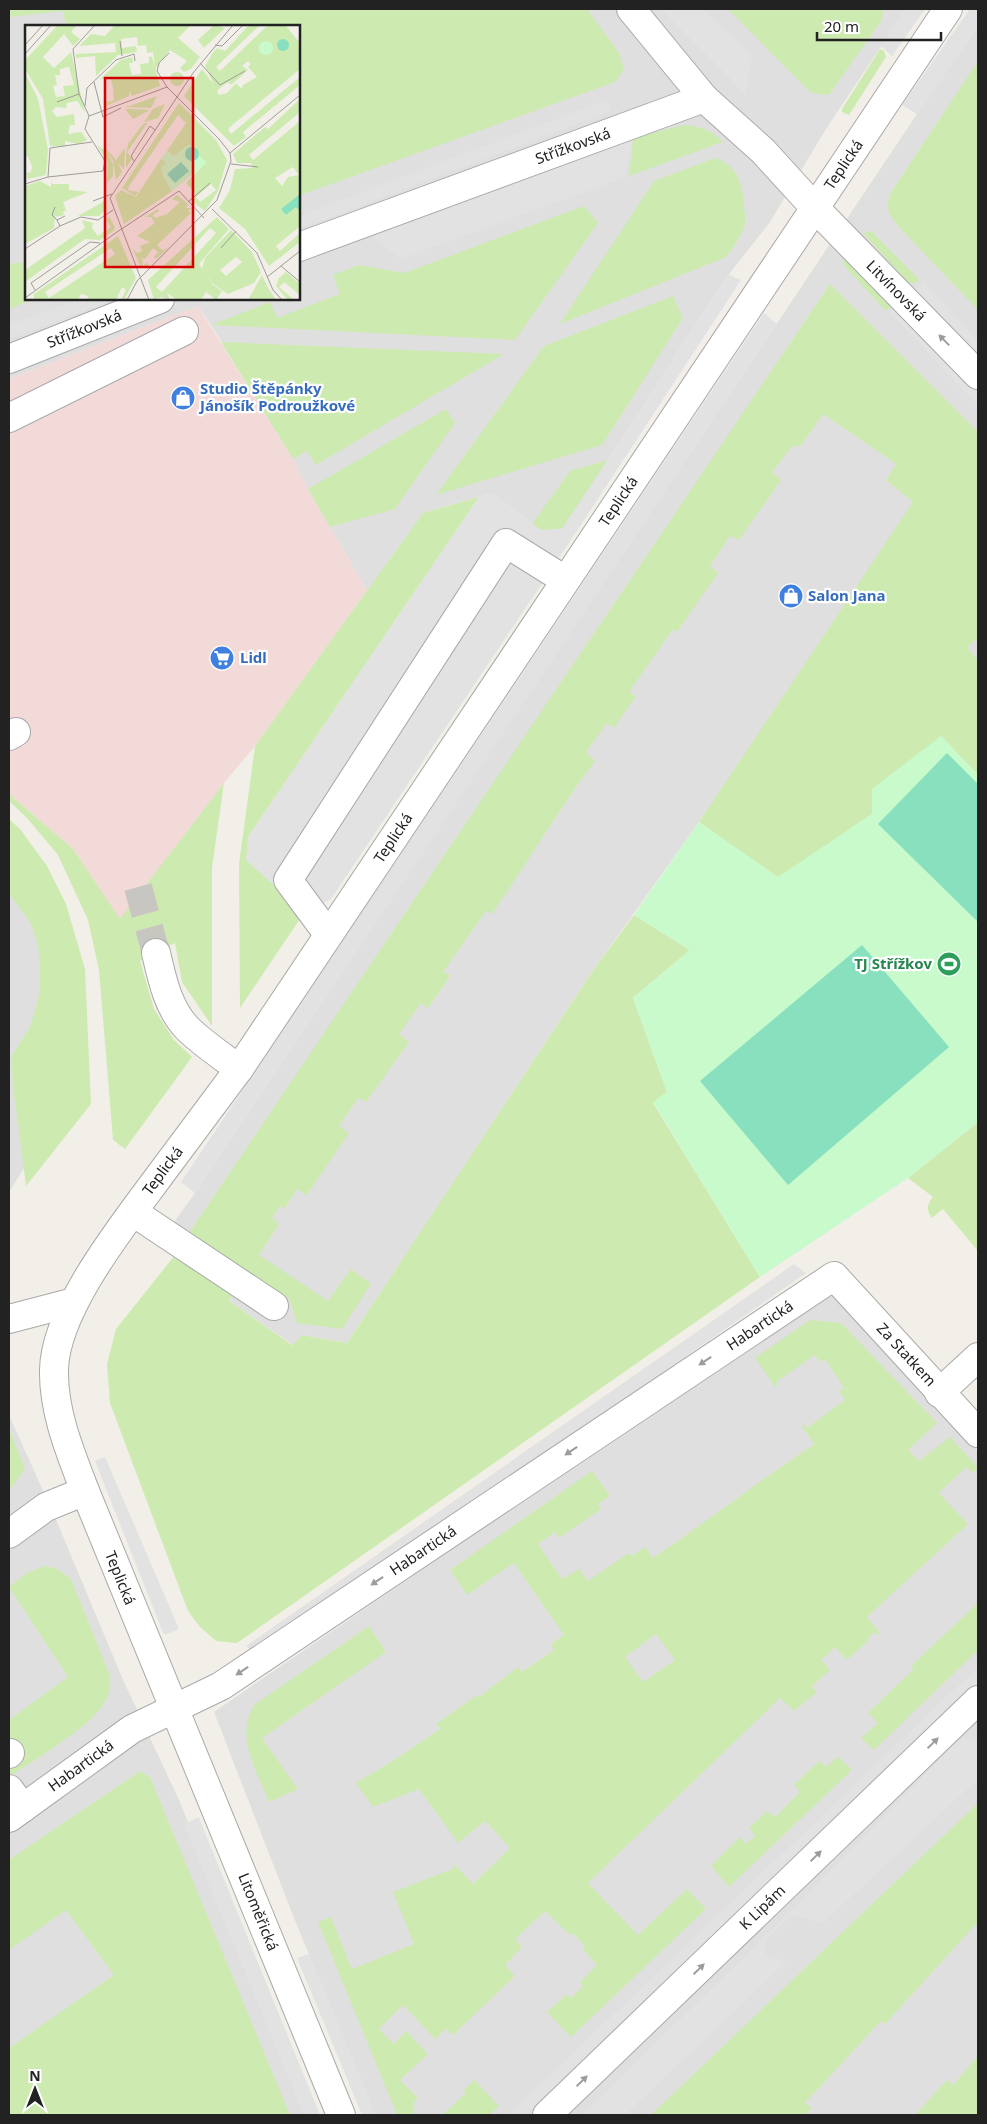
<svg xmlns="http://www.w3.org/2000/svg" width="987" height="2124" viewBox="0 0 987 2124" font-family="'Noto Sans',sans-serif">
<style>
.residential{fill:#e0dfdf;fill-rule:evenodd}
.commercial{fill:#f2dad9}
.grass{fill:#cdebb0;fill-rule:evenodd}
.park{fill:#c8facc}
.pitch{fill:#88e0be}
.parking{fill:#e2e2e2}
.lines{fill:none;stroke-linecap:round;stroke-linejoin:round}
.minor-tunnel{stroke:#c8c6c1;stroke-width:28;stroke-dasharray:28 14;stroke-linecap:butt}
.minor-casing{stroke:#a9a9a9;stroke-width:30}
.minor{stroke:#fff;stroke-width:28}
.oneway{fill:#9c9c9c}
.labels{text-anchor:middle;stroke-width:4.5;stroke-linejoin:round;paint-order:stroke}
.street-label{font-size:15px;fill:#222;stroke:#fff}
.shop-label{font-size:15px;font-weight:bold;fill:#366cbe;stroke:#fff;text-anchor:start}
.leisure-label{font-size:15px;font-weight:bold;fill:#27864d;stroke:#fff;text-anchor:end}
.inset-road{fill:none;stroke:#9f9d99;stroke-width:1}
.view{fill:#d40000;fill-opacity:0.15;stroke:#d40000;stroke-width:2.5}
.inset-edge{fill:none;stroke:#222;stroke-width:2.5}
</style>
<rect width="100%" height="100%" fill="#f2efe9"/>
<!-- residential -->
<g class="residential">
<path d="M9 9H906L826 129 770 222 730 273 562 529 541 530 492 493 423 513 367 591 308 489 293 459 211 325 198 306 9 379ZM26 26H299V299H26Z"/>
<polygon points="978,26 978,775 847,601 699,822 592,972 347,1343 302,1335 293,1345 229,1301 233,1291 160,1242 195,1193 917,114"/>
<polygon points="9,869 62,964 36,1149 9,1192"/>
<polygon points="829,1291 978,1451 978,2107 971,2115 375,2115 294,1918 214,1712"/>
<polygon points="9,1415 54,1515 124,1682 179,1800 308,2115 9,2115"/>
</g>
<!-- commercial -->
<polygon class="commercial" points="198,306 293,459 308,489 367,591 255,746 224,783 120,920 73,849 9,794 9,379"/>
<!-- grass -->
<g class="grass">
<polygon points="9,9 587,9 619,53 624,69 615,82 301,195 299,190 299,26 66,26 63,11 9,17"/>
<polygon points="728,9 883,9 882,20 829,95 811,93"/>
<polygon points="880,49 884,51 886,57 849,115 842,112 842,109"/>
<path d="M978 61V310L899 227C888 213 884 208 892 191Z"/>
<path d="M684 125C701 126 711 130 723 142L629 176 633 138Z"/>
<path d="M715 158C739 166 743 186 744 208 745 213 746 220 745 224 742 235 732 251 724 258L560 324 654 181Z"/>
<polygon points="584,206 598,223 515,340 211,325 270,302 277,318 340,294 333,275 359,265 404,273"/>
<polygon points="871,231 919,279 915,284 908,282 863,233"/>
<polygon points="848,255 892,306 886,311 845,267 843,260"/>
<polygon points="26,262 26,299 34,299 9,309 9,264"/>
<path d="M830 284 978 432V638L967 647 978 661V775L941 736 872 814 778 878 699 822 913 502 886 480 896 464 823 414 800 447 793 445 772 472 781 480 739 540 730 536 710 566 718 573 677 632 673 629 629 692 636 696 614 728 607 723 586 752 595 761C558 810 527 864 492 914L486 911 443 972 451 975 428 1008 421 1003 399 1034 409 1042 366 1102 358 1098 339 1126 349 1133 307 1195 297 1189 284 1209 280 1206 272 1218 279 1224 259 1255 328 1301 351 1269 371 1284 342 1329 297 1323 289 1299 189 1233Z"/>
<polygon points="673,296 683,318 602,445 436,495 544,346"/>
<polygon points="221,342 504,354 316,465 307,451 293,459"/>
<polygon points="446,409 455,423 395,509 330,527 308,489"/>
<polygon points="608,460 562,529 541,530 532,524 570,471"/>
<polygon points="479,497 248,837 304,913 240,1008 239,864 255,746 423,513"/>
<polygon points="224,783 212,868 212,1026 182,982 175,943 140,961 154,1009 174,1040 192,1057 125,1149 113,1140 99,970 88,920 58,855 27,818 9,801 9,794 73,849 120,919"/>
<polygon points="9,819 20,829 47,866 66,904 85,969 91,1104 26,1186 15,1099 14,1099 11,1057 30,1027 36,1007 40,991 40,964 38,945 31,924 9,893"/>
<polygon points="634,915 690,950 633,998 667,1092 653,1103 760,1277 237,1643 216,1641 200,1627 188,1611 110,1403 107,1364 116,1329 175,1255 234,1291 229,1301 292,1345 302,1335 347,1343 592,972"/>
<path d="M978 1122V1251L943 1209 932 1218C926 1210 927 1204 933 1197L908 1178Z"/>
<path d="M810 1320 841 1323 937 1423 908 1450 919 1461 950 1437 978 1467 973 1473 966 1467 939 1493 968 1524 867 1617 880 1633 878 1635 874 1632 868 1638 869 1640 847 1660 835 1647 821 1660 830 1670 812 1686 817 1692 794 1711 780 1698 588 1883 638 1935 687 1889 706 1909 571 2037 547 2012 567 1994 571 1998 583 1986 580 1982 597 1965 583 1949 584 1945 574 1934 570 1935 545 1911 515 1939 522 1947 505 1965 515 1976 453 2035 446 2029 435 2039 403 2005 379 2029 394 2044 406 2031 428 2054 400 2080 418 2098 413 2104 414 2115H397L318 1922 331 1917 352 1969 414 1944 393 1892 453 1869 454 1864 473 1884 510 1848 485 1821 458 1843 419 1789 373 1807 356 1783 399 1757 440 1729 436 1724 477 1695 479 1697 518 1667 522 1672 554 1650 551 1644 564 1635 514 1563 467 1595 450 1570 592 1471 610 1496 598 1504 601 1509 559 1538 555 1532 538 1544 562 1579 579 1569 588 1581 629 1553 632 1556 645 1547 653 1558C707 1521 760 1481 814 1444L802 1426 805 1424 807 1428 845 1400 839 1391 844 1388 825 1359 820 1362 815 1355 776 1382 778 1385 775 1387 755 1358ZM656 1634 675 1660 643 1682 625 1657Z"/>
<polygon points="9,1429 25,1469 9,1491"/>
<path d="M45 1566 57 1569 71 1579 109 1673C111 1682 110 1692 106 1700 94 1725 34 1760 9 1777V1720L68 1677 9 1587 27 1573Z"/>
<polygon points="978,1603 978,1650 874,1750 861,1738 878,1723 868,1713 914,1669 911,1666"/>
<path d="M369 1626 386 1652 262 1738 298 1789 269 1802C256 1769 235 1739 254 1705Z"/>
<polygon points="838,1757 852,1770 729,1887 711,1866 740,1837 746,1844 755,1836 749,1828 767,1811 775,1817 800,1792 794,1785 819,1761 826,1767"/>
<polygon points="140,1771 150,1777 290,2115 9,2115 9,2048 114,1975 66,1910 9,1950 9,1860"/>
<polygon points="978,1803 978,1922 885,2024 881,2021 805,2103 812,2108 805,2115 651,2115"/>
<polygon points="978,2056 978,2115 915,2115 947,2080 953,2085"/>
<polygon points="474,2080 499,2106 489,2115 442,2115 466,2093 464,2090"/>
</g>
<!-- park -->
<polygon class="park" points="941,736 978,775 978,1122 908,1178 760,1277 653,1102 667,1092 633,998 690,950 634,915 699,822 778,877 872,814 872,789"/>
<!-- pitch -->
<g class="pitch">
<polygon points="947,753 978,784 978,922 878,824"/>
<polygon points="862,945 949,1047 788,1185 700,1081"/>
</g>
<!-- parking -->
<g class="parking">
<polygon points="661,9 703,9 752,55 746,95"/>
<polygon points="906,9 925,9 892,56 881,46"/>
<polygon points="970,9 978,9 978,26 917,114 902,105"/>
<polygon points="607,100 611,111 299,229 299,216"/>
<polygon points="632,138 626,177 400,259 368,233"/>
<polygon points="729,275 741,280 573,537 331,899 304,913 246,860 248,837 479,497 492,493 541,530 562,529"/>
<polygon points="923,282 978,340 978,355 916,290"/>
<polygon points="78,299 114,299 9,339 9,325"/>
<polygon points="896,304 978,389 978,406 890,313"/>
<polygon points="764,313 777,324 195,1193 181,1182"/>
<polygon points="794,1264 806,1273 257,1655 246,1646"/>
<polygon points="105,1457 179,1629 164,1635 95,1461"/>
<polygon points="978,1667 978,1683 526,2115 508,2115"/>
<polygon points="962,1737 978,1741 978,1779 823,1923 793,1915 765,1940 766,1955 786,1962 625,2115 582,2115 773,1929"/>
<polygon points="199,1817 199,1818 320,2115 304,2115 184,1824"/>
<polygon points="309,1954 376,2115 362,2115 297,1958"/>
</g>
<g class="lines">
<!-- minor-tunnel -->
<polyline class="minor-tunnel" points="138,887 156,953"/>
<defs>
<g id="minor">
<polyline points="631,9 704,98"/>
<path id="s1" d="M299 247 704 98 763 151 814 207 978 375"/>
<path id="s2" d="M9 359 160 299"/>
<polyline points="9,418 184,331"/>
<polyline points="9,736 16,732"/>
<polyline points="328,934 288,880 506,543 565,580"/>
<path d="M156 953C162 979 168 1008 187 1028 202 1043 222 1056 239 1069"/>
<polyline points="133,1212 274,1306"/>
<polyline points="9,1319 74,1302"/>
<polyline points="939,1393 978,1357"/>
<polyline points="9,1534 46,1507 85,1491"/>
<polyline points="9,1754 10,1753"/>
<polyline points="9,1789 23,1808"/>
<path id="s3" d="M9 1818 132 1729 221 1686 834 1276 978 1433"/>
<path id="s4" d="M341 2115 85 1491C70 1452 53 1411 54 1370 55 1309 124 1224 160 1175 186 1140 213 1104 239 1069L948 9"/>
<path id="s5" d="M547 2115 978 1700"/>
</g>
</defs>
<!-- minor casing -->
<use href="#minor" class="minor-casing"/>
<!-- minor -->
<use href="#minor" class="minor"/>
</g>
<!-- one-way arrows -->
<defs><path id="oneway-solid" d="M-6-.8H1V-3.2L6.5 0L1 3.2V.8H-6Z" transform="scale(1.25)"/></defs>
<g class="oneway">
<use href="#oneway-solid" transform="translate(944 340) rotate(-134)"/>
<use href="#oneway-solid" transform="translate(705 1361) rotate(146)"/>
<use href="#oneway-solid" transform="translate(571 1451) rotate(146)"/>
<use href="#oneway-solid" transform="translate(377 1581) rotate(146)"/>
<use href="#oneway-solid" transform="translate(242 1671) rotate(146)"/>
<use href="#oneway-solid" transform="translate(933 1743) rotate(-44)"/>
<use href="#oneway-solid" transform="translate(816 1856) rotate(-44)"/>
<use href="#oneway-solid" transform="translate(699 1969) rotate(-44)"/>
<use href="#oneway-solid" transform="translate(582 2081) rotate(-44)"/>
</g>
<!-- icons -->
<defs>
<symbol id="shop-disc" viewBox="-11 -11 22 22"><circle r="9.5" fill="#3f7fe0" stroke="#fff"/><path d="M-5-2.5h2.3a2.7 3.5 0 0 1 5.4 0H5L5.5 6h-11ZM-1.5-2.5h3a1.5 2.3 0 0 0-3 0Z" fill="#fff"/></symbol>
<symbol id="supermarket-disc" viewBox="-11 -11 22 22"><circle r="9.5" fill="#3f7fe0" stroke="#fff"/><path d="M-6-5.5h2.5l.6 2H6L4.5 2H-2.5L-4.4-4H-6ZM-1.5 3.2a1.3 1.3 0 1 0 .1 0ZM3 3.2a1.3 1.3 0 1 0 .1 0Z" fill="#fff"/></symbol>
<symbol id="stadium-disc" viewBox="-11 -11 22 22"><circle r="9.5" fill="#2e9e5b" stroke="#fff"/><path d="M0-5a6.5 5 0 1 0 0 10a6.5 5 0 1 0 0-10ZM-3.5-1.8h7v3.6h-7Z" fill="#fff"/></symbol>
</defs>
<g fill-rule="evenodd">
<use href="#shop-disc" x="169" y="384" width="28" height="28"/>
<use href="#shop-disc" x="777" y="582" width="28" height="28"/>
<use href="#supermarket-disc" x="208" y="644" width="28" height="28"/>
<use href="#stadium-disc" x="935" y="950" width="28" height="28"/>
</g>
<g class="labels">
<!-- street labels -->
<g class="street-label">
<text dy="5" stroke="none"><textPath href="#s1" startOffset="292">Střížkovská</textPath></text>
<text dy="5" stroke="none"><textPath href="#s4" startOffset="2245">Teplická</textPath></text>
<text dy="5" stroke="none"><textPath href="#s1" startOffset="704">Litvínovská</textPath></text>
<text dy="5" stroke="none"><textPath href="#s2" startOffset="81">Střížkovská</textPath></text>
<text dy="5" stroke="none"><textPath href="#s4" startOffset="1840">Teplická</textPath></text>
<text dy="5" stroke="none"><textPath href="#s4" startOffset="1435">Teplická</textPath></text>
<text dy="5" stroke="none"><textPath href="#s4" startOffset="1030">Teplická</textPath></text>
<text dy="5" stroke="none"><textPath href="#s3" startOffset="899">Habartická</textPath></text>
<text dy="5" stroke="none"><textPath href="#s3" startOffset="1095">Za Statkem</textPath></text>
<text dy="5" stroke="none"><textPath href="#s3" startOffset="494">Habartická</textPath></text>
<text transform="translate(120 1578) rotate(68)" y="5">Teplická</text>
<text dy="5" stroke="none"><textPath href="#s3" startOffset="89">Habartická</textPath></text>
<text dy="5" stroke="none"><textPath href="#s5" startOffset="299">K Lipám</textPath></text>
<text transform="translate(258 1912) rotate(68)" y="5">Litoměřická</text>
</g>
<!-- shop labels -->
<g class="shop-label">
<text x="200" y="394">Studio Štěpánky<tspan x="200" dy="17">Jánošík Podroužkové</tspan></text>
<text x="808" y="601">Salon Jana</text>
<text x="240" y="663">Lidl</text>
</g>
<!-- leisure labels -->
<g class="leisure-label">
<text x="932" y="969">TJ Střížkov</text>
</g>
</g>
<!-- overview -->
<g transform="translate(25 25)">
<rect width="275" height="275" fill="#f2efe9"/>
<path d="M33 0H52L46 7 55 14 48 21 39 9 18 32 29 43 46 27 60 88 52 76 42 78 41 83 31 82 27 86 32 92 49 89 50 100H45L43 109 56 107 62 115 54 119 40 116V121H25L18 74 0 44V35ZM44 42 49 60 38 61 40 71 31 72 28 61 32 60 30 50H35V44ZM90 0H166L153 13 175 32 166 44 159 47 155 43 162 36 145 25 130 44 128 27 122 28 121 20 113 21 112 12 96 14 97 23 111 21 112 27 93 30 71 51 70 31 51 33V29L91 27 90 18 54 21 66 9 80 11ZM189 0 200 3 179 23 173 15ZM224 0 234 1 191 42 195 46 243 0H260L275 18V44L205 102 203 105 206 109 275 52V60L218 107 221 112 209 121 159 71 177 44 189 60 180 41 187 29 192 23 200 26ZM223 36 226 39 223 42 232 52 218 60 217 64 211 58 202 68 194 70 192 66 196 62 203 57 206 60 223 45 217 41ZM124 31 127 32 135 61 107 71 105 66 104 71 81 81 76 71 79 77 89 76 88 63 86 54H75L96 35 107 32 108 38H104L107 50 116 49 115 39 124 38ZM145 54a7 7 0 1 1 14 0a7 7 0 1 1-14 0ZM0 48 13 74 23 124 21 150 3 154 1 148 6 147 7 142 3 131H0ZM132 71 126 83 99 82 105 81ZM275 74V87L224 130 228 135 275 96V201L251 221 255 226 275 208V217L244 241 220 204 194 183 205 165 210 144 228 143 226 138H212L208 129 240 102 243 104ZM268 142 274 150 263 152 257 161 250 153ZM154 78 191 115 202 135 193 166 180 186 168 177 170 168 161 158 181 137 157 125 149 131 142 126 161 98 153 90 104 161 103 165 113 167 110 171 97 163ZM186 159 191 165 175 177 171 172ZM140 79 133 93 119 97 128 84ZM100 84H105L125 85 108 94ZM123 97 102 127 107 134 101 143V130L103 119 118 99ZM72 120 82 127 88 139V151L82 158 83 137ZM78 122 86 129 91 135 100 123 99 144 93 138 97 147 91 155 88 135ZM136 134 141 137 138 151 147 166 99 199 90 171 96 165 111 172ZM26 155 27 159H44V165L63 167 38 177 41 185 38 187 39 190 30 192 29 203 0 219V161L15 156 26 162ZM152 170 163 179 161 183H167L163 186 166 188 132 220 137 225 143 223 131 234 129 232 133 227 128 223 120 234 114 233 118 235 117 241 122 238 124 240 116 243 108 224 112 228 117 226 115 221 125 217 112 211 130 198 126 192H120L133 184 134 186 128 190 130 193 142 189 155 177 147 174ZM78 174 82 183 74 191H53L78 177ZM84 192 90 202 88 206 75 215 60 214 0 257V245L60 203 57 195 68 198 67 203 73 211 86 202 81 194ZM192 192 204 204 174 239 188 260 197 266 191 275 181 267 176 275H152L142 268 145 275 136 272 129 275 123 255ZM185 203 191 208 137 267 131 262ZM206 205 227 227 236 247 229 258 203 269 188 259 177 244 180 233ZM211 232 217 237 201 251 195 245ZM93 211 111 253 99 275H96L101 265 97 262 91 275H62L63 271 56 269 53 275H9V269ZM86 223 90 229 24 273 20 267ZM261 247 275 259V270L259 257 254 262 269 275H263L251 261 254 253ZM237 250 243 263 251 275H223Z" fill="#cdebb0" fill-rule="evenodd"/>
<path d="M234 23a7 7 0 1 1 14 0a7 7 0 1 1-14 0ZM164 119 181 138 147 166 138 151 136 142 141 138 136 134 142 126 149 131Z" fill="#c8facc"/>
<path d="M252 20a6 6 0 1 1 12 0a6 6 0 1 1-12 0ZM160 129a7 7 0 1 1 14 0a7 7 0 1 1-14 0ZM156 137 164 146 150 158 142 149ZM275 169V186L271 182 261 190 256 184Z" fill="#88e0be"/>
<path class="inset-road" d="M95 16 97 31M0 20 18 0M190 20 197 21 218 0M0 29 26 0M175 38 195 60 220 46M69 57 78 92 96 83M142 62 132 46 134 38 144 28M32 77 54 69M60 81 62 63 91 35 109 29 110 36M64 91 54 69 48 24 70 0M205 128 275 70M109 136 106 131 125 101 130 105M206 139 233 142M23 152 25 123 67 117M0 159 23 152 78 146 80 136 60 104 64 91 142 62 194 114 205 128 206 136 192 175 112 256 102 275M68 176 87 169M163 177 185 158M30 182 27 190 32 195M187 184 232 228 248 265 257 275M35 201 32 195 40 191M196 223 211 206M0 224 35 201 56 192 73 195 88 185M256 241 275 257M242 252 275 226M10 265 6 258 65 217 75 218M0 273 92 207 154 166 179 193M124 275 85 173 168 48 208 0"/>
<path class="view" d="M80 53H168V242H80Z"/>
<rect width="275" height="275" class="inset-edge"/>
</g>
<!-- border -->
<rect width="987" height="2124" fill="none" stroke="#222222" stroke-width="20"/>
<!-- north arrow -->
<g transform="translate(35 2089)" stroke="#ffffff" stroke-width="4" paint-order="stroke">
<path d="M0-4L9 19L0 12L-9 19Z" fill="#222222"/>
<text y="-8" font-size="14" font-weight="bold" text-anchor="middle" fill="#222222">N</text>
</g>
<!-- scale -->
<path d="M817 32v8h124v-8" fill="none" stroke="#222222" stroke-width="2.5"/>
<text x="824" y="32" font-size="15" fill="#222222" stroke="#ffffff" stroke-width="4" paint-order="stroke">20 m</text>
</svg>
